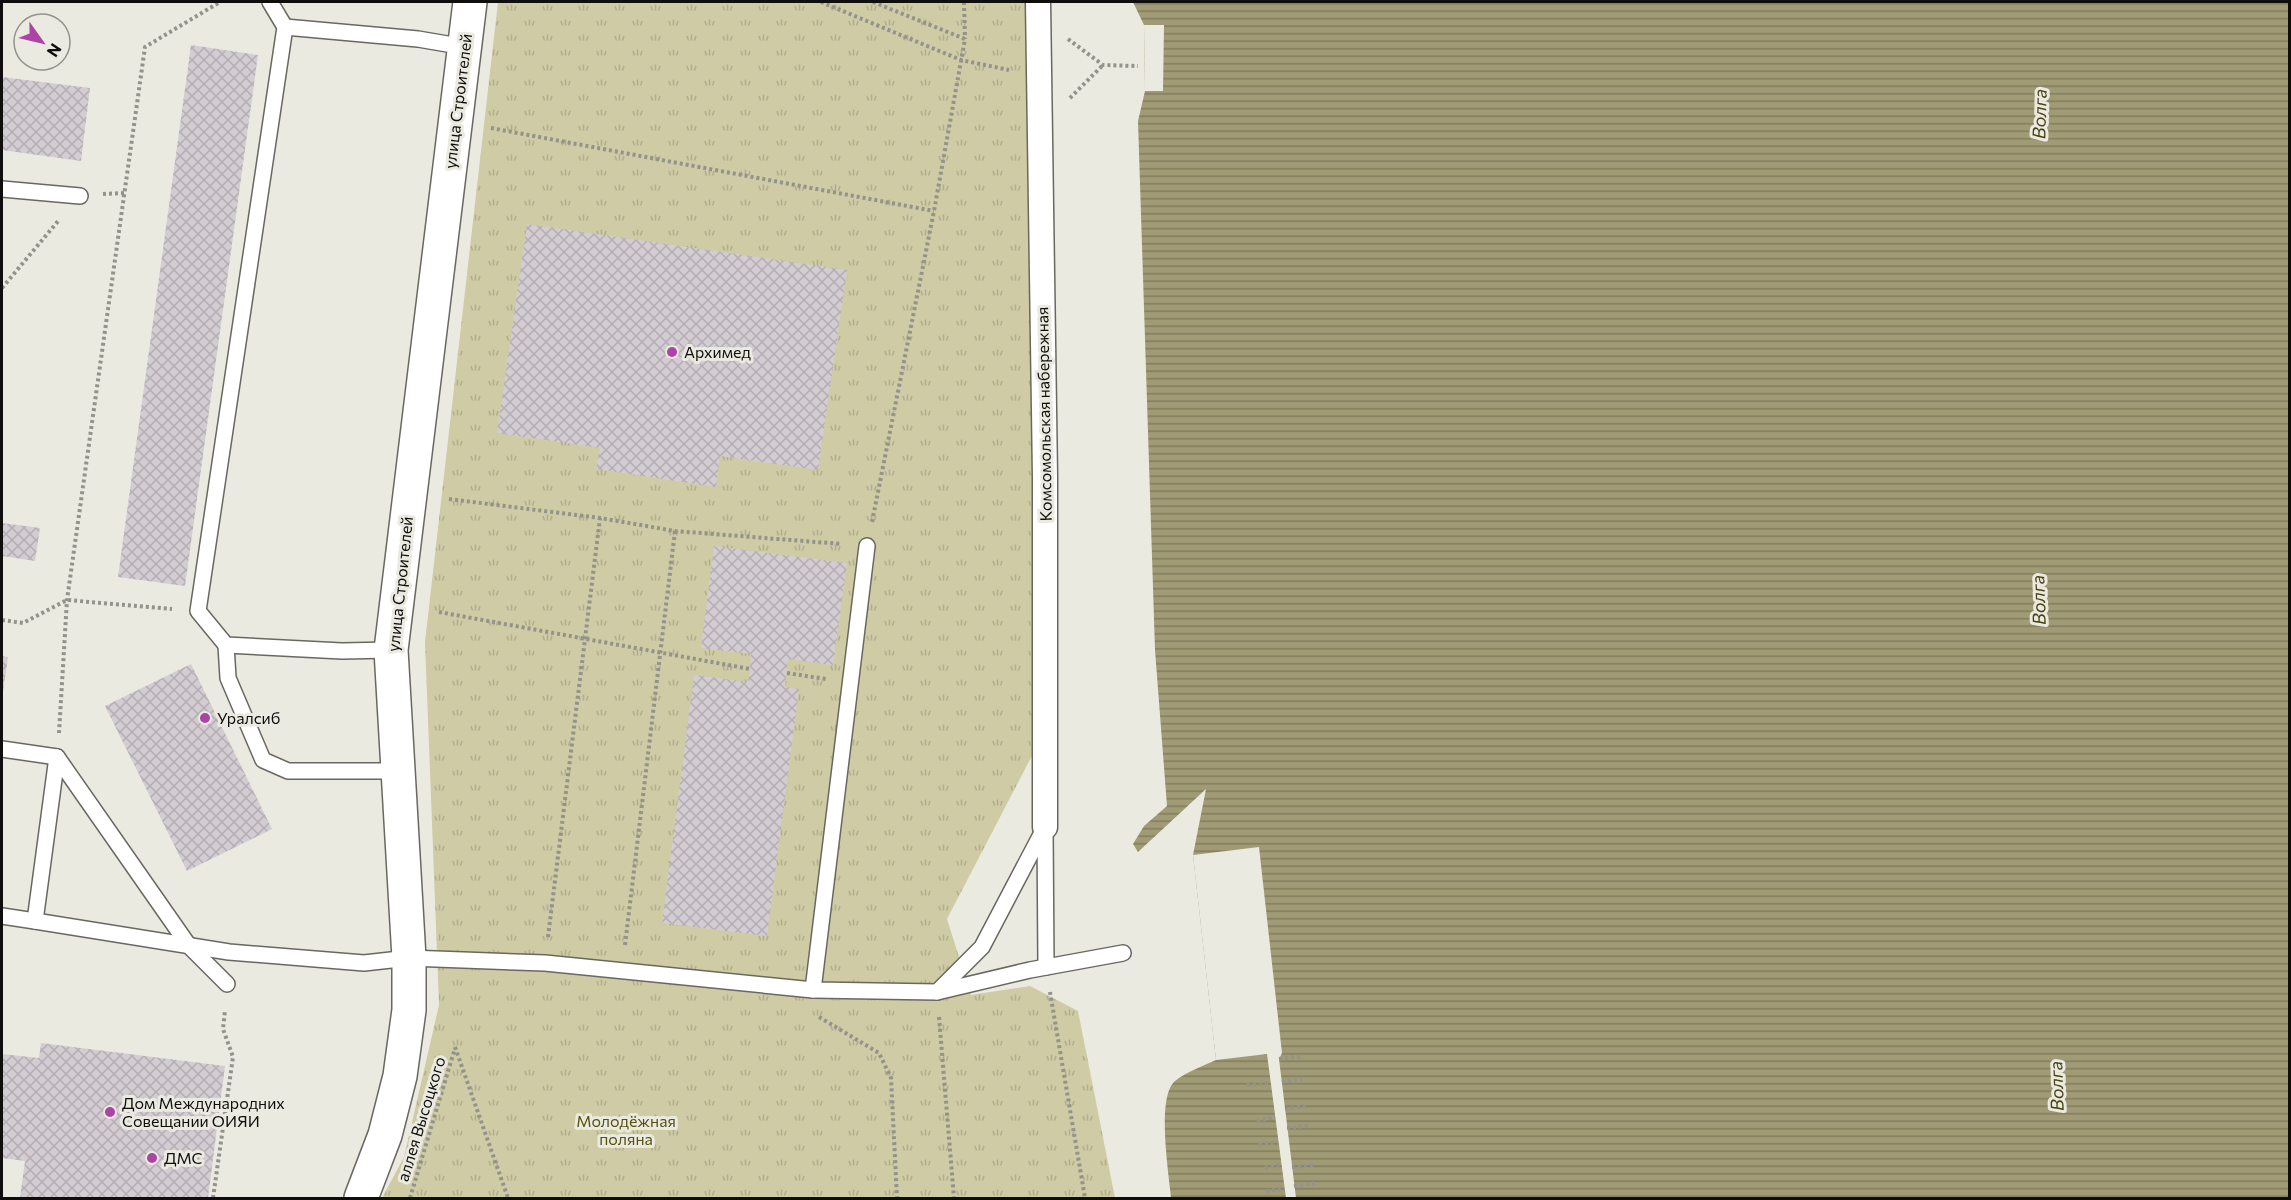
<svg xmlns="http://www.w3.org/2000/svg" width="2291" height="1200" viewBox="0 0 2291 1200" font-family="Commissioner,sans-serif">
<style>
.park{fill:url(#park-tufts)}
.water{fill:url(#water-rules)}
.pier{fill:#ebeae1}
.building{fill:url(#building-cross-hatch)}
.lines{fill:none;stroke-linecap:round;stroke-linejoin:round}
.service-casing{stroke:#696860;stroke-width:18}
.pedestrian-casing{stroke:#696860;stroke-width:27}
.tertiary-casing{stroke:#696860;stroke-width:36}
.path{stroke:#93928b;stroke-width:4;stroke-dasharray:3 3;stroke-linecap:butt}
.service{stroke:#fff;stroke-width:15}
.pedestrian{stroke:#fff;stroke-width:24}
.tertiary{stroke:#fff;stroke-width:33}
.poi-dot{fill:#ac44a6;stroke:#ebeae1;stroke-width:2}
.labels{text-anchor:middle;stroke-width:6;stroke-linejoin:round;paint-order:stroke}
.street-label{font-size:16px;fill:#0f0e0c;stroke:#ebeae1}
.poi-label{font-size:16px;fill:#0f0e0c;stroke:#ebeae1;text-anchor:start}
.park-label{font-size:16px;fill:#58500d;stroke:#ebeae1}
.water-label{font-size:18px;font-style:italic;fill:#494313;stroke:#ebeae1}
</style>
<defs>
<pattern id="park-tufts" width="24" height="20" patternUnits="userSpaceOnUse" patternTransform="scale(1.5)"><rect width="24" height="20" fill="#cfcba5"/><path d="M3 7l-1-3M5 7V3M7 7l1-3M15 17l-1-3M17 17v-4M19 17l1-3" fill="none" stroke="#b1ad8d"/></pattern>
<pattern id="water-rules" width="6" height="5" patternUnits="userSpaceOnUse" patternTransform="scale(1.5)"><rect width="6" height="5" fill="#a09b75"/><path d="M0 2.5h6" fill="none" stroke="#817d5e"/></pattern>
<pattern id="building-cross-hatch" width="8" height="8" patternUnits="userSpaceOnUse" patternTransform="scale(1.5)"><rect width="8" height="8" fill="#d3ccd2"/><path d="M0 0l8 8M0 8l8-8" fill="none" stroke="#b4aeb3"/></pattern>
</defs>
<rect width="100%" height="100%" fill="#ebeae1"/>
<!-- park -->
<polygon class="park" points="498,2 1027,2 1037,470 1036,748 947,919 971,995 1030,986 1078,1011 1115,1198 382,1198 404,1157 439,1005 425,642"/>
<!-- water -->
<path class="water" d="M1133 2H2289V1198H1171C1169 1174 1156 1097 1175 1081 1186 1072 1203 1066 1216 1060L1193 855 1206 789 1138 852 1133 844 1144 826 1167 806 1155 650 1138 121 1145 91 1144 25Z"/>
<!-- pier -->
<g class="pier">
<polygon points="1144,25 1164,25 1163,91 1145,91"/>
<polygon points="1259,847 1282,1053 1279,1059 1296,1198 1286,1198 1267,1054 1216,1060 1193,855"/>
</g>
<!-- building -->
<g class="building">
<polygon points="191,45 258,55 185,586 118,577"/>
<polygon points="2,77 90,88 81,161 2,150"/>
<polygon points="527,224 847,270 818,470 720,456 716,487 596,469 600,448 497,433"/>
<polygon points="2,523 40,528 35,561 2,556"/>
<polygon points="714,546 847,563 833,665 788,659 785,687 799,689 767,936 662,923 694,675 748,682 750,669 751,654 701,648"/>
<polygon points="2,656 8,657 3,692 2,692"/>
<polygon points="191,664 272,829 187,871 105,706"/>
<polygon points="41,1043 225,1066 208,1198 20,1198 25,1161 2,1158 2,1054 39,1058"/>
</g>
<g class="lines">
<defs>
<g id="service">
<polyline points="270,2 285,27 198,611 226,645 342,651 391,650"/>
<polyline points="285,27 418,39 465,47"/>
<polyline points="2,189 80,196"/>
<polyline points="226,645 228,678 263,760 288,771 398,771"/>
<polyline points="2,749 57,757 189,946 227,984"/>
<polyline points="57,757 35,921 229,952 364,963 409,958 545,963 813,990 937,992 1030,970 1123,953"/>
<polyline points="1045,829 1046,967"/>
<polyline points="2,916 35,921"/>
<polyline points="813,990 867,546"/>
<polyline points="937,992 982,947 1045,827"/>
</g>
<polyline id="pedestrian" points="1038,2 1045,477 1045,827"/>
<polyline id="tertiary" points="361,1198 385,1135 400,1076 409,1010 409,958 391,650 470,2"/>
</defs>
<!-- service casing -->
<use href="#service" class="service-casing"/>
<!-- pedestrian casing -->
<use href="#pedestrian" class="pedestrian-casing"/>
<!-- tertiary casing -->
<use href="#tertiary" class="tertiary-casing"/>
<!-- path -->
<g class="path">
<polyline points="821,2 961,60 1009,70"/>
<polyline points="964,2 965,39"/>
<polyline points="1068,39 1103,65 1138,66"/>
<polyline points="1070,98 1103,65"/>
<polyline points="491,128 934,211"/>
<polyline points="103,194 125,193"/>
<polyline points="2,288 59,220"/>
<polyline points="449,499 600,518 675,531 842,544"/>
<polyline points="872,522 934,211 965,39 873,2"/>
<polyline points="439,612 750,669"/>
<polyline points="2,620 23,623 67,600 172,609"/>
<polyline points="787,673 826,679"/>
<polyline points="59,733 67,600 145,47 220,2"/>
<polyline points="548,937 600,518"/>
<polyline points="625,945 675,531"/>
<polyline points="1050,992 1085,1198"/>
<polyline points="819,1017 879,1053 891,1078 897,1198"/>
<polyline points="939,1017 954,1198"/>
<polyline points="455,1047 508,1198"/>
<polyline points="1279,1059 1302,1056"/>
<polyline points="1282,1082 1302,1079"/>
<polyline points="1247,1085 1271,1083"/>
<polyline points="1285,1109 1305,1106"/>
<polyline points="1257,1121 1275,1117"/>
<polyline points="1287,1128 1308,1126"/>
<polyline points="1259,1144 1278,1143"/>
<polyline points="1292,1167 1314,1165"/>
<polyline points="1265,1168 1281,1164"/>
<polyline points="1294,1186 1316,1183"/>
<polyline points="1266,1191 1284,1189"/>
<polyline points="213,1198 233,1057 223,1029 225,1010"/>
<polyline points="410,1198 455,1048"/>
</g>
<!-- service -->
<use href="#service" class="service"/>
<!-- pedestrian -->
<use href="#pedestrian" class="pedestrian"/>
<!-- tertiary -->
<use href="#tertiary" class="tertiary"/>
</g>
<!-- markers -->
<g class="poi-dot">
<circle cx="672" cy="352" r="6"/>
<circle cx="205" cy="718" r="6"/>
<circle cx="110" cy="1112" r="6"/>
<circle cx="152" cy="1158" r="6"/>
</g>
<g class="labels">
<!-- street labels -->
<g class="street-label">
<text transform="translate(458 101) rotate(-83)" y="6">улица Строителей</text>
<text transform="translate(1044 414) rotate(-91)" y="6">Комсомольская набережная</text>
<text transform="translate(400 584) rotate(-84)" y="6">улица Строителей</text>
<text transform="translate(421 1119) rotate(-73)" y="6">аллея Высоцкого</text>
</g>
<!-- poi labels -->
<g class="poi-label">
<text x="684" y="358">Архимед</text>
<text x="217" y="724">Уралсиб</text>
<text x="122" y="1109">Дом Международних<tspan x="122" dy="18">Совещании ОИЯИ</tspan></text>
<text x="164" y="1164">ДМС</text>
</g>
<!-- park labels -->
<g class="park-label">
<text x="626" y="1127">Молодёжная<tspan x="626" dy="18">поляна</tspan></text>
</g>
<!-- water labels -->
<g class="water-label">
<text transform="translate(2040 114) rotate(-88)" y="6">Волга</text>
<text transform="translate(2039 600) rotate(-92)" y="6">Волга</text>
<text transform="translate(2057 1086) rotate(-92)" y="6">Волга</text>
</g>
</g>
<!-- border -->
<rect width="2291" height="1200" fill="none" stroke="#0f0e0c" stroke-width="6"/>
<!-- north arrow -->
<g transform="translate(42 42) rotate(124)"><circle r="28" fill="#ebeae1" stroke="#93928c" stroke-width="1.5"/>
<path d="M0-4.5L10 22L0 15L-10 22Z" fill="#ac44a6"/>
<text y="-9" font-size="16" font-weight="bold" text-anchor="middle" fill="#0f0e0c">N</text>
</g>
</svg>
